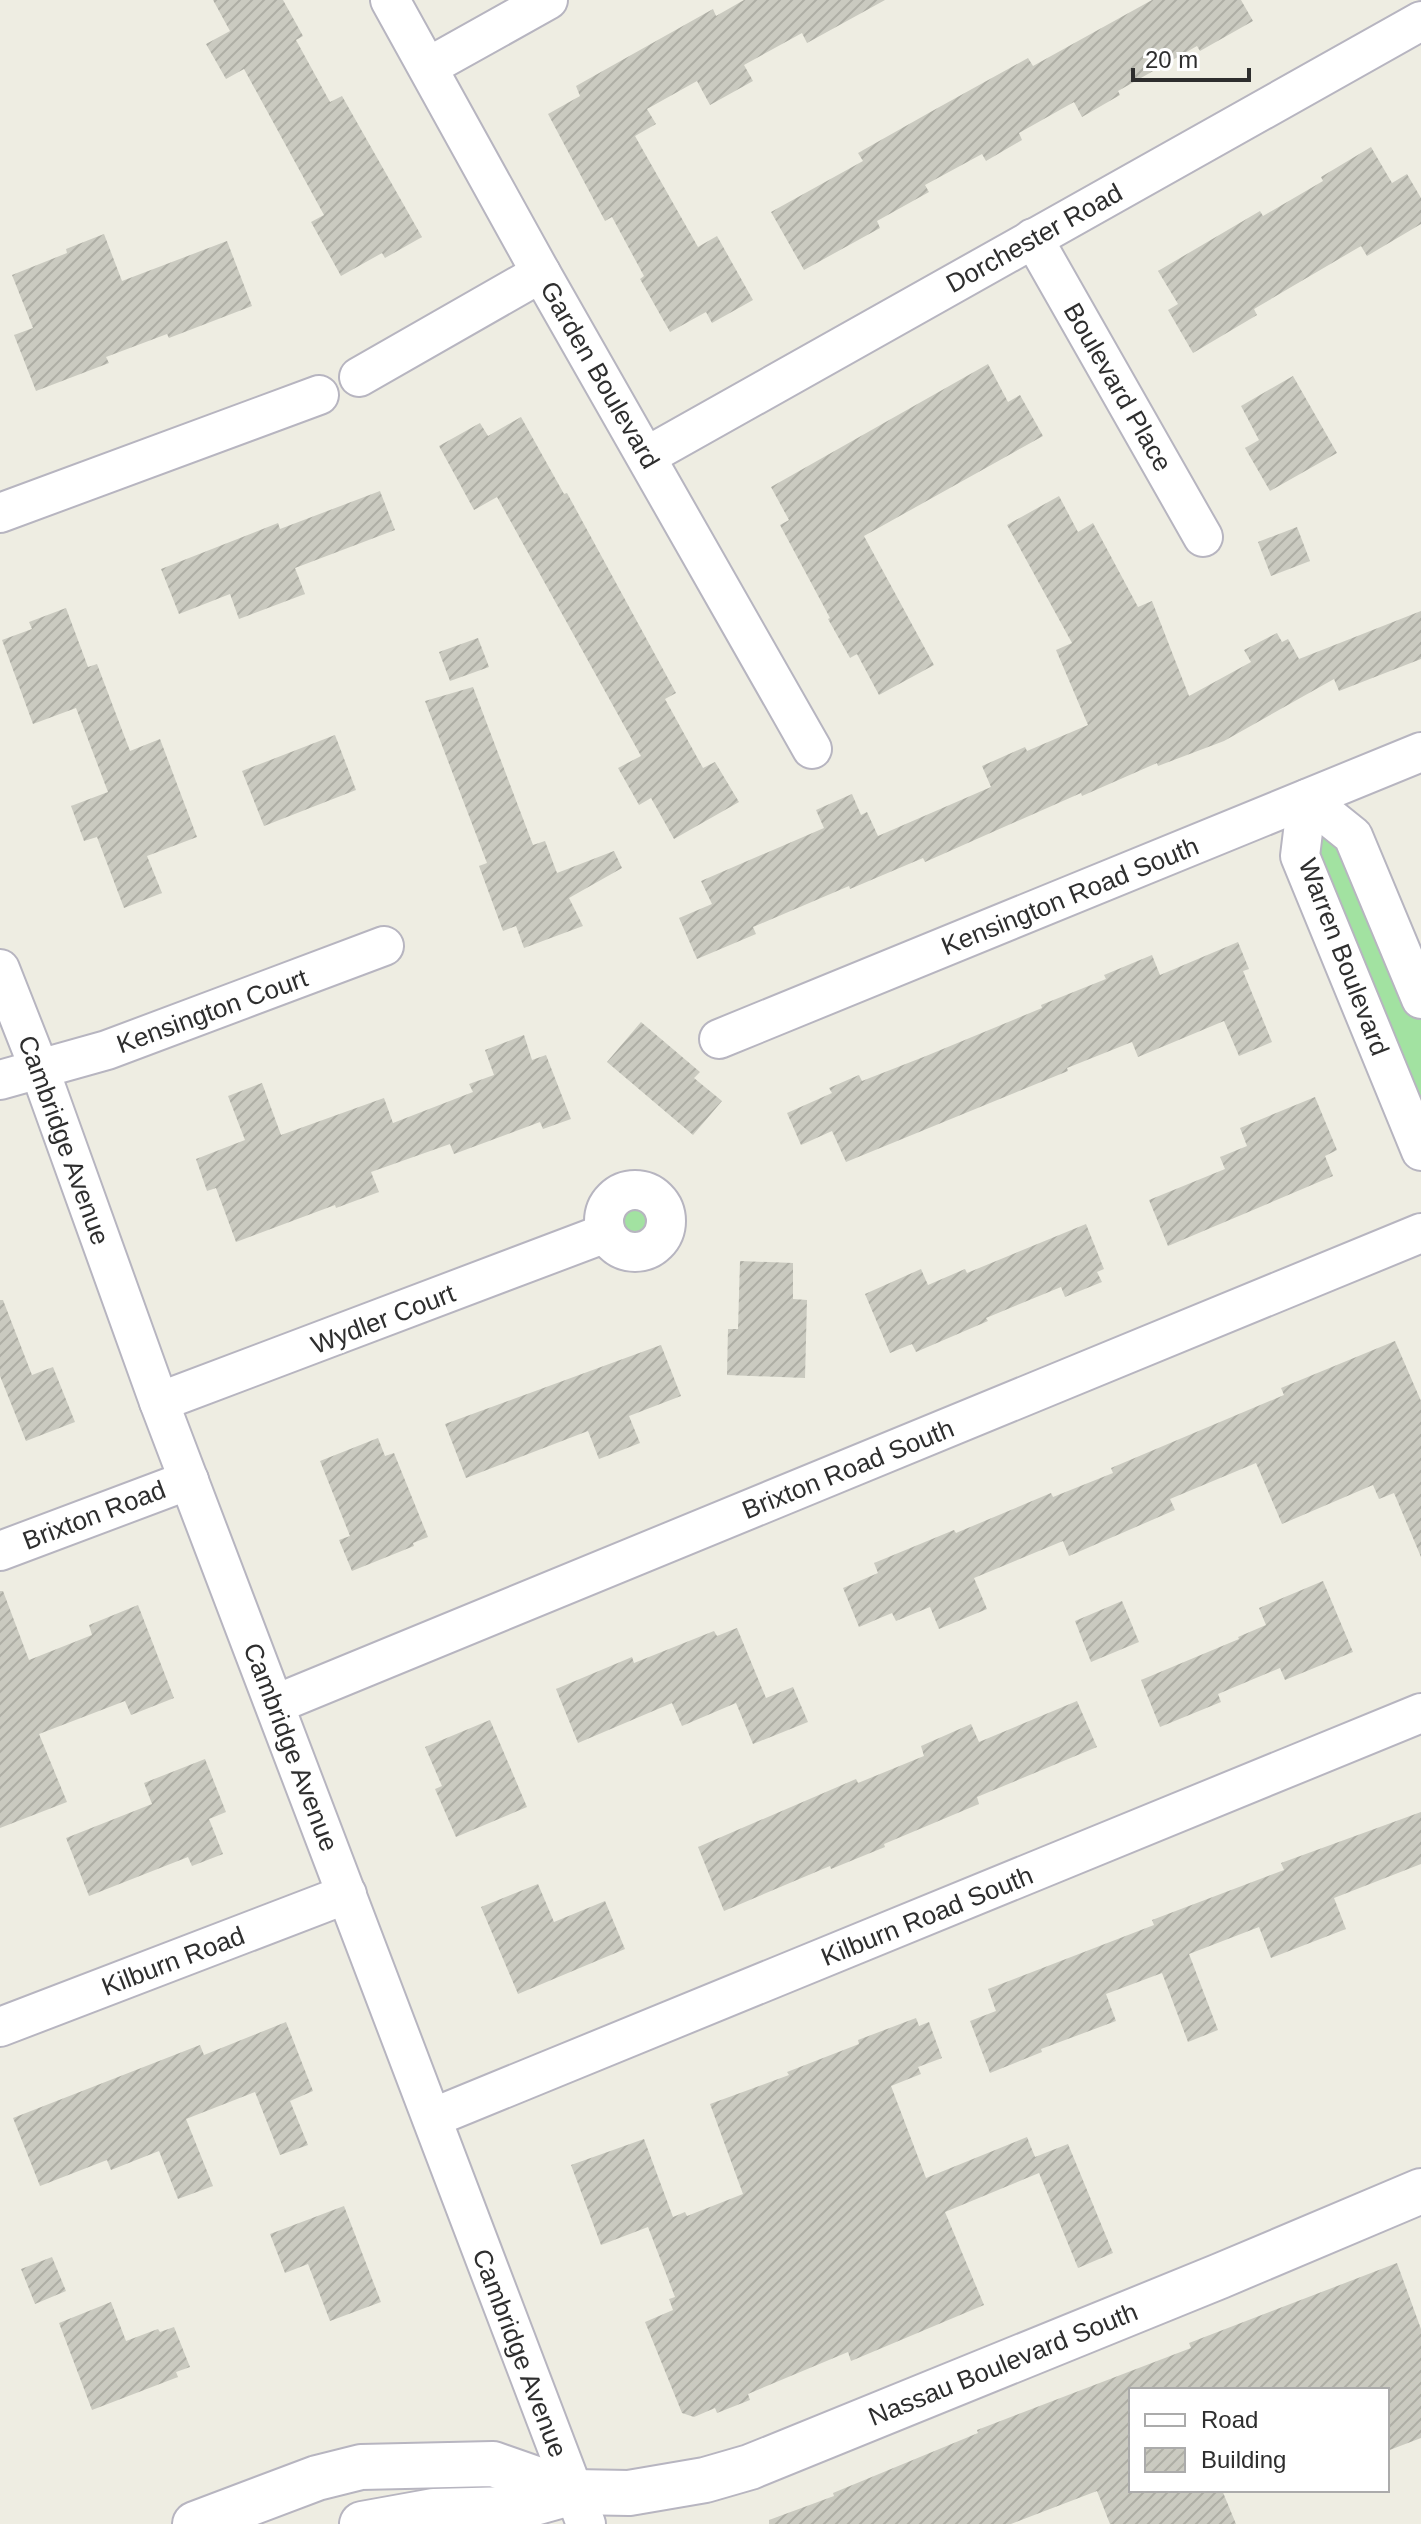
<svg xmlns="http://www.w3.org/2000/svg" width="1421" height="2524" viewBox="0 0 1421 2524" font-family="Arial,sans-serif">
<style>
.grass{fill:#a2e2a1}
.building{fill:url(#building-hatch)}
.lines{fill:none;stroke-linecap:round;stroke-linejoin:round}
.street-casing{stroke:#b7b5c0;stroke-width:42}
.secondary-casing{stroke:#b7b5c0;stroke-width:48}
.street{stroke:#fff;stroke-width:38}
.secondary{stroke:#fff;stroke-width:44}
.labels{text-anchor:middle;stroke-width:6;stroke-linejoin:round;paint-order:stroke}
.street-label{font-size:26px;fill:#2e2e2e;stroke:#fff}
</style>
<defs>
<pattern id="building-hatch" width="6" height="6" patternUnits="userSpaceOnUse" patternTransform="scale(2)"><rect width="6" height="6" fill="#cacac0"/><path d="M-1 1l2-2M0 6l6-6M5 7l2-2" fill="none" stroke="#aeaea5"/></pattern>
</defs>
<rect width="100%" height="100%" fill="#eeede2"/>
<!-- grass -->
<g class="grass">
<polygon points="1307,799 1353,836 1421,999 1421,1151 1300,856"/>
<circle cx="635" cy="1222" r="23"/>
</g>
<!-- building -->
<g class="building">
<polygon points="213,0 283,0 303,36 296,40 330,102 342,96 422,237 385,258 382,253 341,276 311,222 324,215 244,69 226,79 206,44 230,31"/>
<polygon points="744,0 885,0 807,43 802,33 744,65 753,81 710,105 697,81 647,109 656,124 635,136 698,247 717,236 753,300 712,323 706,312 670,332 640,279 644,276 612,217 605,221 548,114 580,96 576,86 713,9 716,16"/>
<polygon points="1152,0 1241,0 1253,21 1200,51 1197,46 1118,91 1120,95 1082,117 1074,102 1019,133 1022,140 986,161 982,154 925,185 929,192 877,221 880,228 804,270 771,212 863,161 858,153 934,110 1028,58 1033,66"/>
<polygon points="1371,147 1392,183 1407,174 1421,198 1421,224 1367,256 1361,246 1254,309 1257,315 1193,353 1168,310 1178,304 1158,271 1260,211 1263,216 1323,181 1321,177"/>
<polygon points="104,234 122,281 227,241 252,306 169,338 167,334 106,357 109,363 36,391 14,335 33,328 12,275 67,253 66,249"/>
<polygon points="988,364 1008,402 1020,395 1043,436 864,536 934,665 879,695 857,654 850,658 828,619 830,618 780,525 789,520 771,487"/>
<polygon points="1293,376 1337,453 1270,491 1245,448 1259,440 1241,406"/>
<polygon points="521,417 564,494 567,493 676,693 665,699 703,768 715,762 739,802 674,839 651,798 639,805 618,768 641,756 497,497 474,510 439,446 480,423 488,436"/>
<polygon points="380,491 395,530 295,568 305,594 239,619 230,594 179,614 161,569 278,523 280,529"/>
<polygon points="1059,496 1078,532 1093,523 1138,607 1152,601 1189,696 1251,662 1244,650 1277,633 1282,642 1288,639 1299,659 1421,611 1421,659 1339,691 1334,679 1224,741 1158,766 1157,763 1082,796 1081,793 925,862 923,858 850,889 849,886 753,927 756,934 697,959 679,918 712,904 701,881 824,828 816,810 852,794 861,815 867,812 878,836 991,787 982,766 1025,747 1027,751 1088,725 1056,650 1072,643 1007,525"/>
<polygon points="1297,527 1310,561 1271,576 1258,542"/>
<polygon points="66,608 88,667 97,664 130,751 160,739 197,837 147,856 162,893 124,908 97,837 84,841 71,806 108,792 76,708 33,724 2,640 32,629 29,622"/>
<polygon points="478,638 489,667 450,681 439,652"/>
<polygon points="473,687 533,845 545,841 557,873 614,851 622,868 569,898 583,926 524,948 516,926 503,931 479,866 487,863 425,701"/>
<polygon points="335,735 356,790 264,826 242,771"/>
<polygon points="1238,942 1249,969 1243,971 1272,1042 1239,1056 1224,1021 1138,1057 1132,1042 1067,1068 1068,1071 846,1162 832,1131 801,1145 787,1113 832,1093 829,1088 859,1075 862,1081 926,1056 1042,1008 1041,1005 1106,979 1104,975 1152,955 1160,975"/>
<polygon points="641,1022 700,1072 694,1078 722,1101 693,1135 607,1062"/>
<polygon points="524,1035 532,1060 546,1055 571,1119 543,1129 540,1122 454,1154 450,1144 371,1172 379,1192 336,1208 335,1205 236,1242 216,1188 207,1191 196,1159 245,1140 228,1096 262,1083 281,1135 384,1098 393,1123 473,1092 469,1084 494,1075 485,1050"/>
<polygon points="1315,1097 1337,1150 1325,1156 1333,1176 1168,1246 1149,1200 1225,1169 1220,1157 1247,1146 1240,1128"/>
<polygon points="1086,1224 1104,1269 1097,1272 1102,1282 1065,1297 1061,1287 986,1318 988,1321 916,1352 912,1344 890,1353 865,1294 921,1269 928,1285 965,1269 967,1273"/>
<polygon points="740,1261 793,1263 793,1299 807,1300 805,1378 727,1375 728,1329 738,1329"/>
<polygon points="0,1300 3,1300 32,1375 53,1367 75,1422 26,1441 0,1376"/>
<polygon points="1395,1341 1421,1401 1421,1557 1394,1493 1379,1499 1373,1485 1282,1524 1256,1463 1170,1499 1175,1510 1069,1556 1063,1541 974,1578 987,1609 939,1629 930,1607 896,1621 892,1613 859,1627 843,1588 878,1573 874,1563 954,1530 956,1533 1051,1493 1053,1497 1113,1473 1111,1468 1284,1395 1281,1388"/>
<polygon points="661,1345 681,1396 629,1416 640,1443 599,1459 588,1431 466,1478 445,1424"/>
<polygon points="378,1438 385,1456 394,1453 428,1537 413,1543 414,1546 352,1571 339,1540 350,1536 320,1461"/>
<polygon points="1323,1581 1353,1652 1285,1680 1280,1668 1218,1694 1221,1702 1160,1727 1141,1680 1239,1639 1238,1637 1266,1625 1259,1608"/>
<polygon points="0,1591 3,1591 29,1660 92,1635 89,1625 138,1605 174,1698 131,1715 125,1701 39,1734 67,1802 0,1828"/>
<polygon points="1122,1601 1139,1642 1091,1662 1075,1621"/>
<polygon points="737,1628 766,1698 793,1687 808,1722 753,1744 736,1703 682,1726 672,1703 578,1743 556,1689 632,1657 634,1663 714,1631 717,1636"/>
<polygon points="1077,1701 1097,1747 977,1797 979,1804 884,1844 885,1847 831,1869 830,1866 724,1911 698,1847 856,1779 858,1783 924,1756 921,1746 971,1724 979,1742"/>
<polygon points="490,1720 527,1807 456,1837 435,1789 442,1786 425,1747"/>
<polygon points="205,1759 226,1812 209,1819 223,1854 192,1866 188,1857 89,1896 66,1838 152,1804 144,1783"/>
<polygon points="1421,1812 1421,1864 1334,1898 1346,1929 1271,1958 1259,1927 1189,1954 1218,2030 1188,2042 1162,1973 1106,1994 1116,2021 1041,2049 1042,2052 990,2073 970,2021 996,2011 988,1989 1154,1925 1152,1920 1284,1870 1281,1863"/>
<polygon points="538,1884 554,1922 605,1901 625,1949 518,1994 481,1907"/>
<polygon points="916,2018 919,2026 929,2022 942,2058 918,2067 921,2074 891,2086 926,2178 1027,2137 1035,2157 1068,2144 1113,2253 1078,2268 1039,2173 945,2212 984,2305 851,2361 848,2352 748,2394 750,2400 717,2413 715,2408 694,2417 682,2413 645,2322 673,2310 669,2299 675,2297 648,2227 601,2245 571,2165 644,2139 673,2217 685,2212 687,2216 743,2194 710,2104 789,2075 787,2072 859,2044 858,2040"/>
<polygon points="286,2022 313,2091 290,2101 308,2145 280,2155 255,2092 186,2119 213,2186 178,2199 159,2151 111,2170 107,2160 40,2186 13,2118 200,2045 204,2055"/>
<polygon points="344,2206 381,2302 330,2321 308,2264 285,2273 270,2234"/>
<polygon points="52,2257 66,2291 35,2304 21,2269"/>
<polygon points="1397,2263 1421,2329 1421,2438 1387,2451 1387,2390 1131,2390 1131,2490 1222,2490 1236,2524 1110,2524 1097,2491 1011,2524 769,2524 769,2520 834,2496 833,2493 978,2433 977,2430 1191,2348 1189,2343"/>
<polygon points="111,2302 126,2341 158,2329 160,2332 174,2327 190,2367 176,2372 178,2377 92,2410 59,2323"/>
</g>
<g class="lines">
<defs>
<g id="street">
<polyline points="390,0 541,273 812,749"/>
<polyline points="428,67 548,0"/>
<polyline points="1033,238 1203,537"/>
<polyline points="359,377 541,273"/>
<polyline points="647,456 1421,21"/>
<polyline points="0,513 319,395"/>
<polyline points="1307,799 1300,856 1421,1151"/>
<polyline points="1307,799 1353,836 1421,999"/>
<polyline points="0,969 39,1068 159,1402 586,2524"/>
<polyline points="719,1039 1421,752"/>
<polyline points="0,1080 107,1050 384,946"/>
<circle cx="635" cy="1221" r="31"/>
<polyline points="159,1402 606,1233"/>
<polyline points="0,1551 189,1480"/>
<polyline points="276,1704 1421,1233"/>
<polyline points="0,2027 347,1894"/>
<polyline points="432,2118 1421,1713"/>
</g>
<g id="secondary">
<polyline points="195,2524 317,2478 361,2467 493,2464 573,2492"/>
<polyline points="362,2524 434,2511 513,2509 573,2492 629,2493 705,2480 750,2467 1220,2276 1421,2191"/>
</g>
</defs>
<!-- street casing -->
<use href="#street" class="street-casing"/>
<!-- secondary casing -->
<use href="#secondary" class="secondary-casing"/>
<!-- street -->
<use href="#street" class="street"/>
<!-- secondary -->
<use href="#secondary" class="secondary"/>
</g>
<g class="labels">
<!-- street labels -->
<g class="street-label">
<text transform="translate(1034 238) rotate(-29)" y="9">Dorchester Road</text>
<text transform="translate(600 375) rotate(60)" y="9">Garden Boulevard</text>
<text transform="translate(1118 387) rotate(60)" y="9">Boulevard Place</text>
<text transform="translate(1070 896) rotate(-22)" y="9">Kensington Road South</text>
<text transform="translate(1344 957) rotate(69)" y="9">Warren Boulevard</text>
<text transform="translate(212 1011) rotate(-20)" y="9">Kensington Court</text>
<text transform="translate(64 1140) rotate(70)" y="9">Cambridge Avenue</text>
<text transform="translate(383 1319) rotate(-21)" y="9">Wydler Court</text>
<text transform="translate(848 1469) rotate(-22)" y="9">Brixton Road South</text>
<text transform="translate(94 1515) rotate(-21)" y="9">Brixton Road</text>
<text transform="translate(291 1747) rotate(69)" y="9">Cambridge Avenue</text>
<text transform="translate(927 1916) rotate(-22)" y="9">Kilburn Road South</text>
<text transform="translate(173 1961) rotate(-21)" y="9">Kilburn Road</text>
<text transform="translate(520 2353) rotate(69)" y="9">Cambridge Avenue</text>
<text transform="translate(1003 2364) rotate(-22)" y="9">Nassau Boulevard South</text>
</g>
</g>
<!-- legend -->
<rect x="1129" y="2388" width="260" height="104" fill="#ffffff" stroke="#ababab" stroke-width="2"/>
<rect x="1145" y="2414" width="40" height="12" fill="#ffffff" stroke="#ababab" stroke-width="2"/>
<text x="1201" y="2428" font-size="24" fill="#2e2e2e">Road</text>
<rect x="1145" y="2448" width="40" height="24" fill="url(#building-hatch)" stroke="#ababab" stroke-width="2"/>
<text x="1201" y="2468" font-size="24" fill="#2e2e2e">Building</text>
<!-- scale -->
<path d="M1133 68v12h116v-12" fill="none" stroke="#2e2e2e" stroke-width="4"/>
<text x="1145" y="68" font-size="24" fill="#2e2e2e" stroke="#ffffff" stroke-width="6" paint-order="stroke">20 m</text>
</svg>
